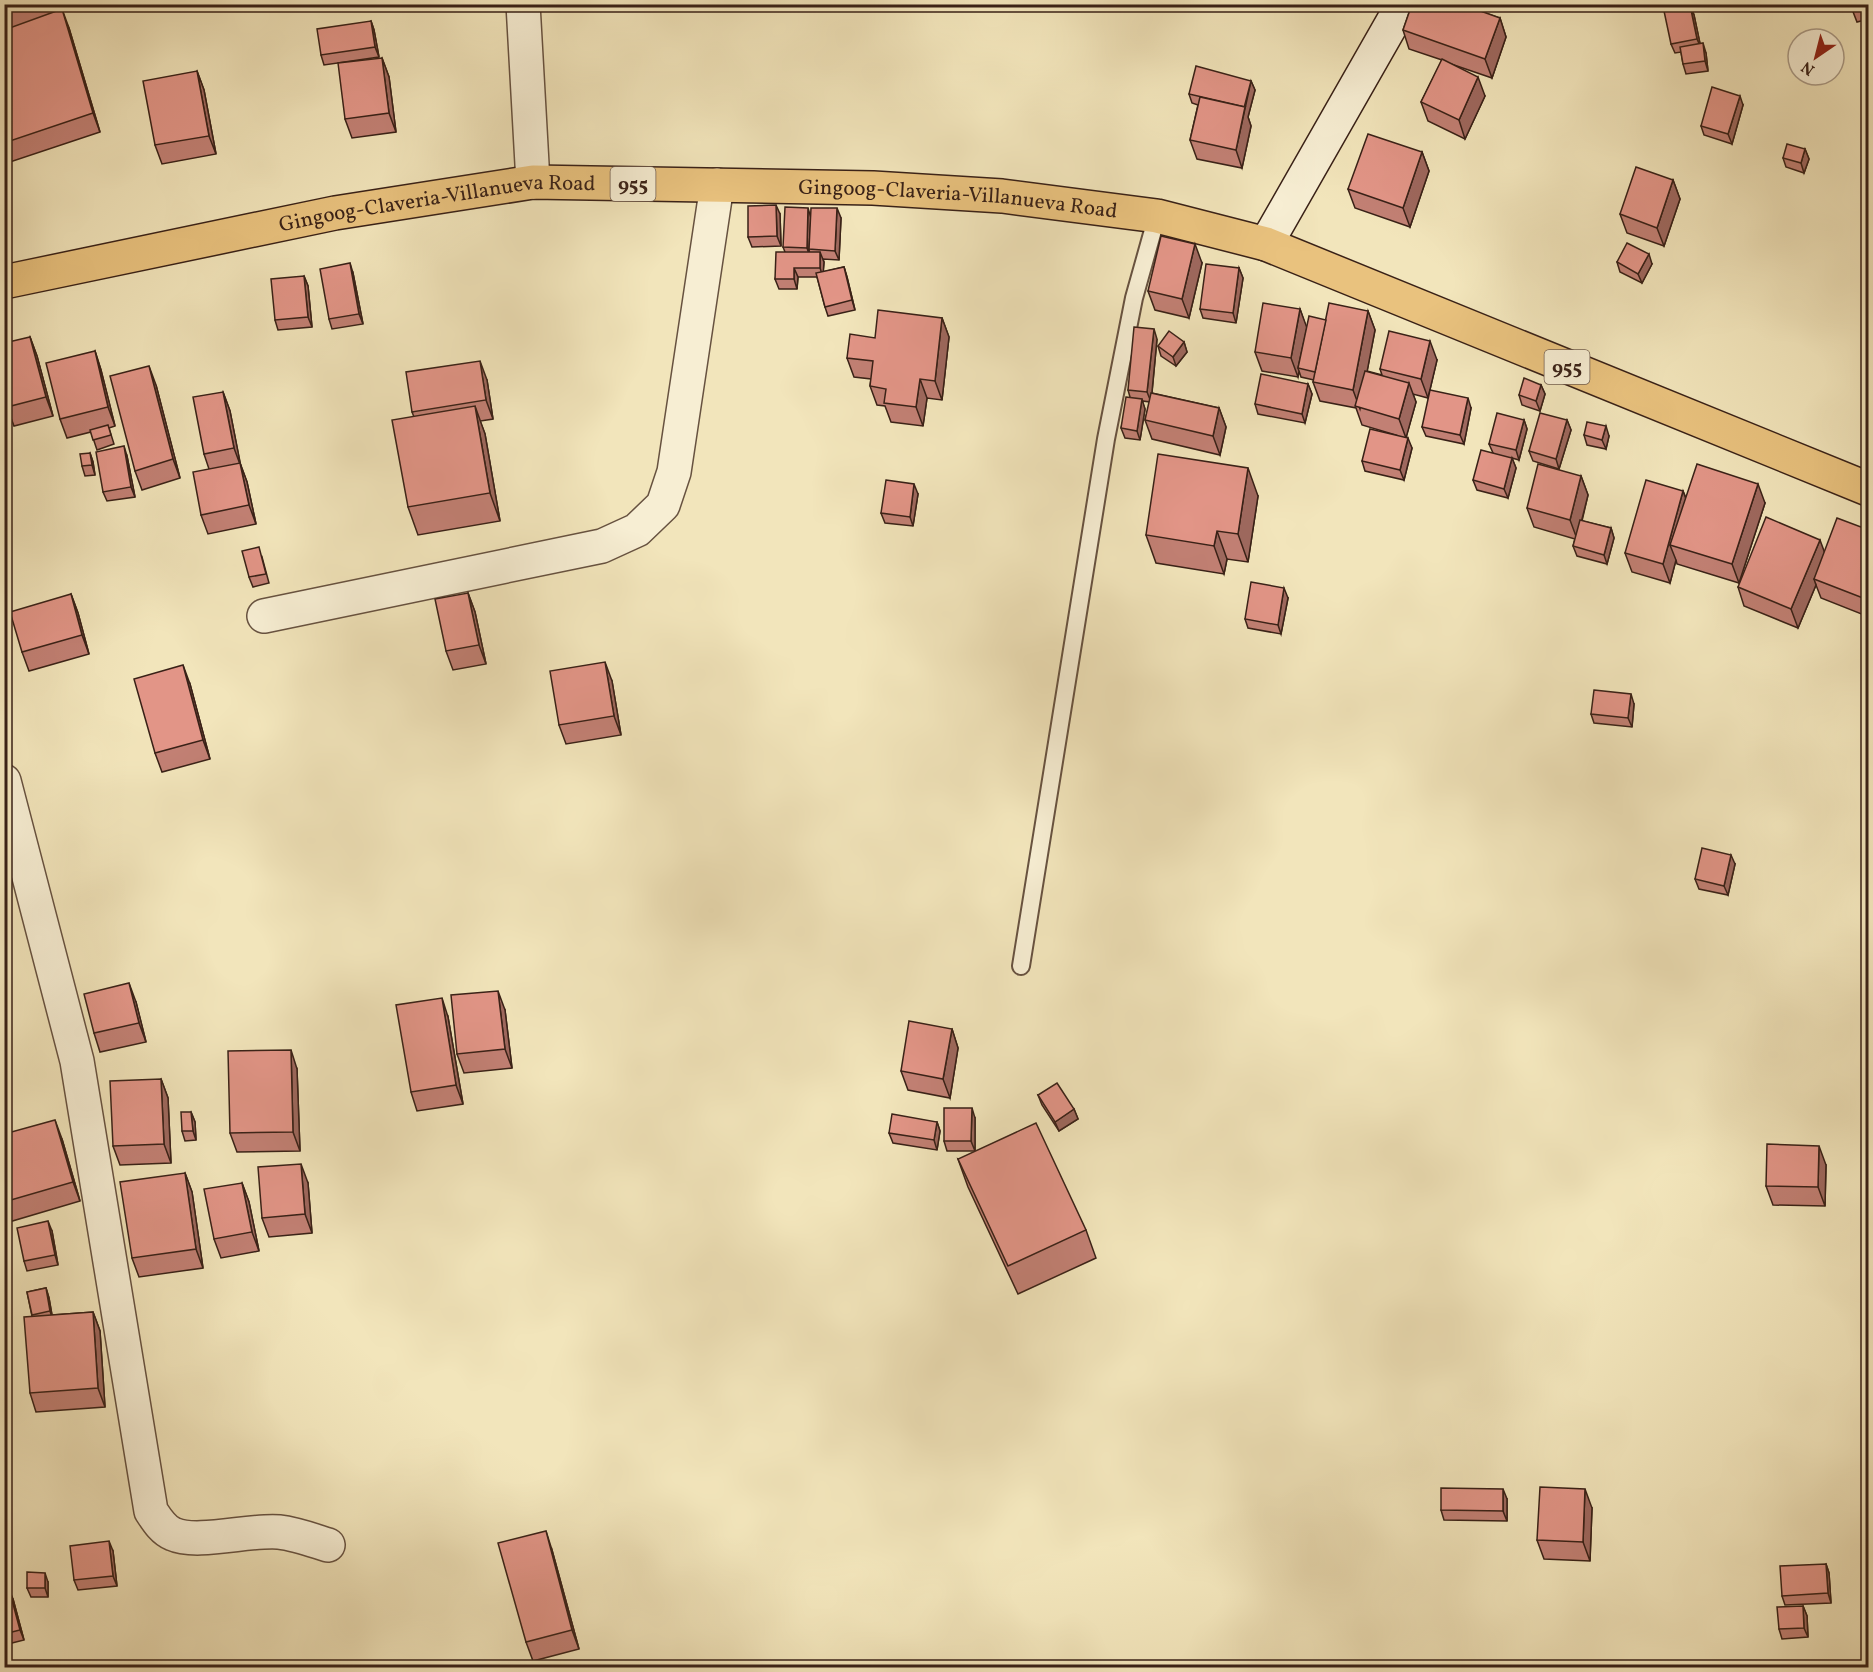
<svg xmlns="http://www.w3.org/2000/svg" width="1873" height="1672" viewBox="0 0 1873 1672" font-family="Vollkorn,serif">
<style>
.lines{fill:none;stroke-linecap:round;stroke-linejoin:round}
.lane-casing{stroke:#675240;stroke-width:20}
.street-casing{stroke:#675240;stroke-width:36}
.secondary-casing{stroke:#392117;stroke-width:36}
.primary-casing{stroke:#392117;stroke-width:36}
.lane{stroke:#f7eed3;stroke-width:16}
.street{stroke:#f7eed3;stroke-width:33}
.secondary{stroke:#f7eed3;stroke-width:33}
.primary{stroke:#e9c27e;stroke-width:33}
.wall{fill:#c28074;stroke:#392117;stroke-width:1.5}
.shaded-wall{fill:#9e685e;stroke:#392117;stroke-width:1.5}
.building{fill:#e29587;stroke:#392117;stroke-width:1.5}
.labels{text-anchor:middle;stroke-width:4.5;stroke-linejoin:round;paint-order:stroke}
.shield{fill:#f7eed3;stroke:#725e4f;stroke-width:1.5}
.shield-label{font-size:20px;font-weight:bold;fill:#392117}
.street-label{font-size:21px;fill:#392117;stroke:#f7eed3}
</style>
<rect width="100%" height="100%" fill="#f2e5bb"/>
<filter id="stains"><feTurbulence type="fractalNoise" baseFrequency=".00333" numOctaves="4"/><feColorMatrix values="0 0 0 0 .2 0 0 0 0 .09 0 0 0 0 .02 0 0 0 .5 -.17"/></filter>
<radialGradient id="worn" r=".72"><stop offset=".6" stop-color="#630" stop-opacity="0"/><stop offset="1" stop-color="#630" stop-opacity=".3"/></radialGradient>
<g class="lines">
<defs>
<polyline id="lane" points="1021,966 1106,439 1134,298 1157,216"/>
<g id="street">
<polyline points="523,4 533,182"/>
<polyline points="264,616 602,546 637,530 663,505 674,472 717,185"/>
<path d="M4 781 77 1061 151 1511C157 1520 163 1530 173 1534 197 1545 251 1529 279 1532 296 1534 312 1540 328 1545"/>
</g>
<polyline id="secondary" points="1266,244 1403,4"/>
<g id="primary">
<path id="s1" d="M4 282 335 213 533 182 873 188 1002 196 1157 216 1266 244 1868 489"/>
</g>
</defs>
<!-- lane casing -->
<use href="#lane" class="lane-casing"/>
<!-- street casing -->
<use href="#street" class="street-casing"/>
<!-- secondary casing -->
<use href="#secondary" class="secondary-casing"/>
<!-- primary casing -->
<use href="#primary" class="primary-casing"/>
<!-- lane -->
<use href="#lane" class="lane"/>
<!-- street -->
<use href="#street" class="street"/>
<!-- secondary -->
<use href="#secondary" class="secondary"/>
<!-- primary -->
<use href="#primary" class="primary"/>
</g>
<!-- wall -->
<g class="wall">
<polygon points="4,4 57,4 69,28 100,132 4,164"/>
<polygon points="1412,4 1466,4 1465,6 1500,18 1506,37 1492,78 1451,64 1485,96 1465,139 1428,121 1421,102 1442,60 1409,49 1403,30"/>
<polygon points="1850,4 1869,4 1869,19 1857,22"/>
<polygon points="1694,15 1700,44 1706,53 1708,71 1686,74 1683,64 1681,52 1675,53 1671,44"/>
<polygon points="371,21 374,30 379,57 324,65 321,55"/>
<polygon points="382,58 389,77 396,132 352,138 345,119"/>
<polygon points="197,71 204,90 216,154 162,164 155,145"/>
<polygon points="1251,81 1255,90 1248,117 1251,126 1242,168 1197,159 1190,140 1198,105 1192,103 1189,94"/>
<polygon points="1743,105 1732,144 1704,135 1701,126"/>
<polygon points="1805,149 1809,159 1804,173 1786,167 1783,158"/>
<polygon points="1422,152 1429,171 1410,227 1355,208 1348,189"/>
<polygon points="1673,180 1680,199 1664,246 1627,233 1620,214"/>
<polygon points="780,214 781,246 752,247 748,237"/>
<polygon points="811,217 841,218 839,260 823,259 824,262 823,272 844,267 847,277 855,310 828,316 825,307 817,277 798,277 797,289 779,289 775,279 785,252 783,247"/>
<polygon points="1617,262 1652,264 1642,283 1620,272"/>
<polygon points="1202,263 1189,318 1155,310 1148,291"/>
<polygon points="1239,268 1243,278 1236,323 1203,318 1200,309"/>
<polygon points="353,273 363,324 332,329 329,319"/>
<polygon points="304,276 308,286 312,327 278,330 275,320"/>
<polygon points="1300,309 1306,327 1326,320 1368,311 1375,330 1367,371 1382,375 1380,369 1437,360 1428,398 1413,394 1416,402 1406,437 1412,448 1404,480 1365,471 1362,461 1396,435 1362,425 1356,408 1320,401 1313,382 1314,380 1301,377 1299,371 1298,377 1262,371 1255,352"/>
<polygon points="942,318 949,337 942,400 927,398 923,426 891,422 885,406 877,405 870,386 871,379 854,377 847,358 875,338"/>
<polygon points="30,337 37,356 53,416 14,426 7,407"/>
<polygon points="1157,339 1152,393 1219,408 1226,427 1220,455 1152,439 1145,420 1150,402 1142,401 1145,409 1140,440 1125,438 1121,428 1130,397 1128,390"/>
<polygon points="1184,342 1187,352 1176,366 1161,356 1158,346"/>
<polygon points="95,351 101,370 115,426 109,428 114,444 97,450 91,432 67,438 60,419"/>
<polygon points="487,380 493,419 480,421 485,434 500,521 418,535 408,507 414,417 412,412"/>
<polygon points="1308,384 1312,394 1305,423 1258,414 1255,404"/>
<polygon points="156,385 180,478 142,490 135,471"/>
<polygon points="1541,385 1545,394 1540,411 1522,405 1519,395"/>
<polygon points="223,392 230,411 240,463 247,482 256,524 208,534 201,515 209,469 204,454"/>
<polygon points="1471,408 1464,444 1426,436 1422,427"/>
<polygon points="1524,420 1527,429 1519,460 1512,458 1516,468 1508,498 1477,490 1473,480 1493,453 1489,444"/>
<polygon points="1567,420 1571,430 1559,469 1533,461 1529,451"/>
<polygon points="1584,435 1609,436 1606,449 1587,445"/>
<polygon points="90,453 93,462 95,475 85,476 82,466"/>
<polygon points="127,456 135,497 107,501 103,492"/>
<polygon points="1581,476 1588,495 1582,521 1611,528 1614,538 1607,564 1577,556 1573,546 1575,539 1534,527 1527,508"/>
<polygon points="1683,491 1686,498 1765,503 1739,583 1677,564 1676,560 1670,583 1632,572 1625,553"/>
<polygon points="918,494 913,526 885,523 881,513"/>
<polygon points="1258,496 1248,562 1227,559 1224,574 1156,563 1146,535"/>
<polygon points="1869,530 1869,617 1821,598 1816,585 1798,628 1744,606 1738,587 1825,551"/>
<polygon points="262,557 269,583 253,587 249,577"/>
<polygon points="468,593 475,612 486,664 453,670 446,651"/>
<polygon points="71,594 78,613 89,654 29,671 22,652"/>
<polygon points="1288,598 1281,634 1248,628 1245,619"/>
<polygon points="612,681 621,735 566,744 559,725"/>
<polygon points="190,684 210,759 162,772 155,753"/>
<polygon points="1634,704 1632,727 1594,723 1591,714"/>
<polygon points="1735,864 1728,895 1699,889 1695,879"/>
<polygon points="136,1002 146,1042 100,1052 94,1033"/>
<polygon points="505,1010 512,1068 464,1073 457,1054"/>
<polygon points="448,1017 463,1104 417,1111 411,1092"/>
<polygon points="952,1029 958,1048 950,1098 908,1090 901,1071"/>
<polygon points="297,1069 300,1151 237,1152 230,1133"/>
<polygon points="161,1079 168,1098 171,1163 120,1165 113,1146"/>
<polygon points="1038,1095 1074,1109 1078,1119 1059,1131 1042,1105"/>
<polygon points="191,1112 195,1122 196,1140 185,1141 182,1131"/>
<polygon points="975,1118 975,1151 947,1151 944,1141"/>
<polygon points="937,1122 940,1131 937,1150 893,1143 889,1133"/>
<polygon points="4,1134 62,1139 80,1201 9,1222 4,1209"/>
<polygon points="958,1159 1086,1230 1096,1258 1018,1294 968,1187"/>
<polygon points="1826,1165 1825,1206 1773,1205 1766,1186"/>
<polygon points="185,1173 192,1192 203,1268 139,1277 132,1258"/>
<polygon points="242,1183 249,1202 259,1251 221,1258 214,1239"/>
<polygon points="308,1183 312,1233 269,1237 262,1218"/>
<polygon points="52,1231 58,1265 27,1271 24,1261"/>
<polygon points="46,1288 49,1298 52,1315 93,1312 100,1331 105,1407 36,1412 30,1393 32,1316 27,1292"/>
<polygon points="4,1387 9,1414 4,1415"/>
<polygon points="1507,1499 1507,1521 1444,1520 1441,1510"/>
<polygon points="1592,1508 1590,1561 1544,1559 1537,1540"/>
<polygon points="552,1550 579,1649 533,1661 526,1642"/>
<polygon points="113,1551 117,1586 78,1590 74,1580"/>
<polygon points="1826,1564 1829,1573 1831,1603 1785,1605 1782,1596"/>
<polygon points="48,1582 48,1597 31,1597 27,1588"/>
<polygon points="4,1590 13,1599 24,1640 4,1645"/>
<polygon points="1803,1606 1807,1616 1808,1637 1782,1639 1779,1629"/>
</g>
<!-- shaded-wall -->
<g class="shaded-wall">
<polygon points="1690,5 1694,15 1701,48 1697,39"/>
<polygon points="62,9 69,28 100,132 93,113"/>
<polygon points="1500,18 1506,37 1492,78 1485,59"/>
<polygon points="371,21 374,30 379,57 375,47"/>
<polygon points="1703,43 1706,53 1708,71 1705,61"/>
<polygon points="382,58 389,77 396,132 389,113"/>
<polygon points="197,71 204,90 216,154 209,136"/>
<polygon points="1478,77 1485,96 1465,139 1459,120"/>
<polygon points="1251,81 1255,90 1248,117 1251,126 1242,168 1236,150"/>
<polygon points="1740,96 1743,105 1732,144 1728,134"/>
<polygon points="1805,149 1809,159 1804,173 1801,163"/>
<polygon points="1422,152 1429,171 1410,227 1403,208"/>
<polygon points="1673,180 1680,199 1664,246 1657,228"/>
<polygon points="776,205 780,214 781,246 777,236"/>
<polygon points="808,208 811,218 809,249 810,257 807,248"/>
<polygon points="837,208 841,218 839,260 835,251"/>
<polygon points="1195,244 1202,263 1189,318 1182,299"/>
<polygon points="820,252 824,262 823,277 820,268"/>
<polygon points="1649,254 1652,264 1642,283 1638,274"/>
<polygon points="350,263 353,273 363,324 359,314"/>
<polygon points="844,267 847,277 855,310 852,300"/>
<polygon points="794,268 798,277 797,289 794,279"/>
<polygon points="1239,268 1243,278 1236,323 1233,313"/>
<polygon points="304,276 308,286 312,327 308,317"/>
<polygon points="1300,309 1307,328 1298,368 1299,371 1298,377 1291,358"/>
<polygon points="1368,311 1375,330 1360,409 1353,390"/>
<polygon points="942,318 949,337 942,400 935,381"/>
<polygon points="1154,329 1157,339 1151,402 1147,392"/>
<polygon points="30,337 37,356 53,416 46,397"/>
<polygon points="1430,341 1437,360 1428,398 1421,379"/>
<polygon points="1184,342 1187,352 1176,366 1173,357"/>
<polygon points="95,351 101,370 115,426 108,407"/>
<polygon points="480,361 487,380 493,419 486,400"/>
<polygon points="149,366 156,385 180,478 173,459"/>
<polygon points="920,379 927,398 923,426 916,407"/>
<polygon points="1409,383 1416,402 1406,438 1399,419"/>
<polygon points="1308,384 1312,394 1305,423 1302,414"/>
<polygon points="1541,385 1545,394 1540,411 1536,401"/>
<polygon points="223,392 230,411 241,467 234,448"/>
<polygon points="1468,398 1471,408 1464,444 1460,435"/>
<polygon points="1142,399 1145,409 1140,440 1137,431"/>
<polygon points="475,406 485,434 500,521 490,493"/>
<polygon points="1219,408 1226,427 1220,455 1213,436"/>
<polygon points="1524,420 1527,429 1519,460 1516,450"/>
<polygon points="1567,420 1571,430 1559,469 1556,459"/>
<polygon points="1606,426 1609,436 1606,449 1602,440"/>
<polygon points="1408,438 1412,448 1404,480 1400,470"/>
<polygon points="124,446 127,456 135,497 131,487"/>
<polygon points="90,453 93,462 95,475 92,465"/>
<polygon points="1512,458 1516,468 1508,498 1504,489"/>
<polygon points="240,463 247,482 256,524 249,505"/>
<polygon points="1248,468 1258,496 1248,562 1238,534"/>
<polygon points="1581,476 1588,495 1577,539 1570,520"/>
<polygon points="914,484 918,494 913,526 910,517"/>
<polygon points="1758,484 1765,503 1739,583 1732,564"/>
<polygon points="1683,491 1690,510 1670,545 1676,560 1670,583 1663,564"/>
<polygon points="1611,528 1614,538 1607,564 1604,555"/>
<polygon points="1217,531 1227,559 1224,574 1214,546"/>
<polygon points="1820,540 1827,559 1814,579 1816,585 1798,628 1791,609"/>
<polygon points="1869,584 1869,612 1863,598"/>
<polygon points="1284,588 1288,598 1281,634 1278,625"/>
<polygon points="468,593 475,612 486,664 479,645"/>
<polygon points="71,594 78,613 89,654 82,635"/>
<polygon points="605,662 612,681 621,735 614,716"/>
<polygon points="183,665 190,684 210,759 203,740"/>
<polygon points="1631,694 1634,704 1632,727 1628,718"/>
<polygon points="1731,855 1735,864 1728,895 1724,886"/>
<polygon points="129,983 136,1002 146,1042 139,1023"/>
<polygon points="498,991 505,1010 512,1068 505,1049"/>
<polygon points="442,998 448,1017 463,1104 456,1085"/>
<polygon points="952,1029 958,1048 950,1098 943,1079"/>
<polygon points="291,1050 297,1069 300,1151 293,1132"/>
<polygon points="161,1079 168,1098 171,1163 164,1144"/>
<polygon points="972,1108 975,1118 975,1151 971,1141"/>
<polygon points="1074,1109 1078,1119 1059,1131 1055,1122"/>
<polygon points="191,1112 195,1122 196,1140 193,1131"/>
<polygon points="55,1120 62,1139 80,1201 73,1182"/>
<polygon points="937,1122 940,1131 937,1150 934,1140"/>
<polygon points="1819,1146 1826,1165 1825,1206 1818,1187"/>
<polygon points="301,1164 308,1183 312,1233 305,1214"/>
<polygon points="185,1173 192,1192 203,1268 196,1249"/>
<polygon points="242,1183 249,1202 259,1251 252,1232"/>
<polygon points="48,1221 52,1231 58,1265 55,1255"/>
<polygon points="46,1288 49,1298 53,1321 50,1311"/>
<polygon points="93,1312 100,1331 105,1407 98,1388"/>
<polygon points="4,1387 9,1414 6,1405"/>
<polygon points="1503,1489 1507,1499 1507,1521 1503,1511"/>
<polygon points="1585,1489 1592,1508 1590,1561 1583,1542"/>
<polygon points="546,1531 552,1550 579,1649 572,1630"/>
<polygon points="109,1541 113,1551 117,1586 113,1576"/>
<polygon points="1826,1564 1829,1573 1831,1603 1828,1593"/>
<polygon points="45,1573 48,1582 48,1597 45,1588"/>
<polygon points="9,1589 13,1599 24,1640 20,1630"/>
<polygon points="1803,1606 1807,1616 1808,1637 1804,1628"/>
</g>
<!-- building -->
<g class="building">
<polygon points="4,4 30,4 4,14"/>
<polygon points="1412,4 1461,4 1500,18 1485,59 1403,30"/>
<polygon points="1690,5 1697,39 1671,44 1664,11"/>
<polygon points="62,9 93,113 4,143 4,30"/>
<polygon points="371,21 375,47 321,55 317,29"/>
<polygon points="1703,43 1705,61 1683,64 1680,47"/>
<polygon points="382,58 389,113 345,119 338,63"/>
<polygon points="1442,59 1478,77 1459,120 1421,102"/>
<polygon points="1196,66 1251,81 1244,108 1245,107 1189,94"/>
<polygon points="197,71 209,136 155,145 143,81"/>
<polygon points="1868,84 1869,84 1869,119 1867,119"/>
<polygon points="1712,87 1740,96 1728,134 1701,126"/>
<polygon points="1200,97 1245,107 1236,150 1190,140"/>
<polygon points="1368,134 1422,152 1403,208 1348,189"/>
<polygon points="1787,144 1805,149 1801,163 1783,158"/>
<polygon points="1636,167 1673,180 1657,228 1620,214"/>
<polygon points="776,205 777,236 748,237 748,206"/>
<polygon points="785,207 808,208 807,248 783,247"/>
<polygon points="811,208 837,208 835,251 809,249"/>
<polygon points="1161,236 1195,244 1182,299 1148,291"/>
<polygon points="1627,243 1649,254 1638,274 1617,262"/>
<polygon points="776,252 820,252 820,268 794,268 794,279 775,279"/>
<polygon points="350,263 359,314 329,319 320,269"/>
<polygon points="1206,264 1239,268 1233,313 1200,309"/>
<polygon points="844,267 852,300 825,307 816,273"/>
<polygon points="304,276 308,317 275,320 271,279"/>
<polygon points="1263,303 1300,309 1291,358 1255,352"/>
<polygon points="1329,303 1368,311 1353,390 1313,382"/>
<polygon points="878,310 942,318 935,381 920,379 916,407 884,403 886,389 870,386 873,361 847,358 850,334 875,338"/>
<polygon points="1309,316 1326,320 1315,372 1298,368"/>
<polygon points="1134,327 1154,329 1147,392 1128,390"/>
<polygon points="1169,331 1184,342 1173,357 1158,346"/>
<polygon points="1389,331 1430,341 1421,379 1380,369"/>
<polygon points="30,337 46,397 7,407 4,398 4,343"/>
<polygon points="95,351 108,407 60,419 46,363"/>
<polygon points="480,361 486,400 412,412 406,372"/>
<polygon points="149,366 173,459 135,471 110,376"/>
<polygon points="1365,371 1409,383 1399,419 1355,406"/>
<polygon points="1261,374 1308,384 1302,414 1255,404"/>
<polygon points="1524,378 1541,385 1536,401 1519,395"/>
<polygon points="1430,390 1468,398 1460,435 1422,427"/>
<polygon points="223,392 234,448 204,454 193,397"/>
<polygon points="1151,393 1219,408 1213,436 1145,420"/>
<polygon points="1126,397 1142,399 1137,431 1121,428"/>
<polygon points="475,406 490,493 408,507 392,420"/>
<polygon points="1497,413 1524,420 1516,450 1489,444"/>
<polygon points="1540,413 1567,420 1556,459 1529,451"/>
<polygon points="1587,422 1606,426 1602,440 1584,435"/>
<polygon points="108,425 111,435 93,440 90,430"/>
<polygon points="1370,429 1408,438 1400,470 1362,461"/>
<polygon points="124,446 131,487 103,492 96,452"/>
<polygon points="1481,450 1512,458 1504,489 1473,480"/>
<polygon points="90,453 92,465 82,466 80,454"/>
<polygon points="1158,454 1248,468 1238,534 1217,531 1214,546 1146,535"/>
<polygon points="240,463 249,505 201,515 193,472"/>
<polygon points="1538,464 1581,476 1570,520 1527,508"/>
<polygon points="1697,464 1758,484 1732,564 1670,545"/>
<polygon points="886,480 914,484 910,517 881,513"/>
<polygon points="1646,480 1683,491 1663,564 1625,553"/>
<polygon points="1766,517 1820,540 1791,609 1738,587"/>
<polygon points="1837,518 1869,530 1869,584 1863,598 1814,579"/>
<polygon points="1580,520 1611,528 1604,555 1573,546"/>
<polygon points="259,547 266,574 249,577 242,551"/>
<polygon points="1251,582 1284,588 1278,625 1245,619"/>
<polygon points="468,593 479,645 446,651 435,599"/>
<polygon points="71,594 82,635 22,652 10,612"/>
<polygon points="605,662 614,716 559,725 550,671"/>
<polygon points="183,665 203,740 155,753 134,679"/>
<polygon points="1594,690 1631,694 1628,718 1591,714"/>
<polygon points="1702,848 1731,855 1724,886 1695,879"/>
<polygon points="129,983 139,1023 94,1033 84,994"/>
<polygon points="498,991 505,1049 457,1054 451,995"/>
<polygon points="442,998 456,1085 411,1092 396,1005"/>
<polygon points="909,1021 952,1029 943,1079 901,1071"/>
<polygon points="291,1050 293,1132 230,1133 228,1051"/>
<polygon points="161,1079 164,1144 113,1146 110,1081"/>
<polygon points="1057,1083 1074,1109 1055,1122 1038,1095"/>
<polygon points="944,1108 972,1108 971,1141 944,1141"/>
<polygon points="181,1112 191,1112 193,1131 182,1131"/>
<polygon points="892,1114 937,1122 934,1140 889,1133"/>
<polygon points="55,1120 73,1182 4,1202 4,1134"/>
<polygon points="1036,1123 1086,1230 1008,1266 958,1159"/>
<polygon points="1767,1144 1819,1146 1818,1187 1766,1186"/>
<polygon points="301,1164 305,1214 262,1218 258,1167"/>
<polygon points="185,1173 196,1249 132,1258 120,1182"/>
<polygon points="242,1183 252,1232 214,1239 204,1189"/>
<polygon points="48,1221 55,1255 24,1261 17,1228"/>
<polygon points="46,1288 50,1311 32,1315 27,1292"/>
<polygon points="93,1312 98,1388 30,1393 24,1317"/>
<polygon points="1540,1487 1585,1489 1583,1542 1537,1540"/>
<polygon points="1441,1488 1503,1489 1503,1511 1441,1510"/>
<polygon points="546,1531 572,1630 526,1642 498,1543"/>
<polygon points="109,1541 113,1576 74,1580 70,1546"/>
<polygon points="1826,1564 1828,1593 1782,1596 1780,1566"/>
<polygon points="27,1572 45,1573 45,1588 27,1588"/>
<polygon points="9,1589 20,1630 4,1634 4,1590"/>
<polygon points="1803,1606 1804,1628 1779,1629 1777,1607"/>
</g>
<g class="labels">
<!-- shield labels -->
<g class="shield">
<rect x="610.5" y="167" width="45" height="34" rx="4.5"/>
<rect x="1544.5" y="350" width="45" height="34" rx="4.5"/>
</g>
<g class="shield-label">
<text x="633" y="191">955</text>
<text x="1567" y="374">955</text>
</g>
<!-- street labels -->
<g class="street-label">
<text dy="7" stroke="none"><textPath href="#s1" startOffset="964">Gingoog-Claveria-Villanueva Road</textPath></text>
<text dy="7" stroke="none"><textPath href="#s1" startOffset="441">Gingoog-Claveria-Villanueva Road</textPath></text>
</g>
</g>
<!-- margin -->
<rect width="1873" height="1672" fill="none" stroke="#f2e5bb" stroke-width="24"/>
<rect x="6" y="6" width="1861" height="1660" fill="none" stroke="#392117" stroke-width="3"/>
<rect x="12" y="12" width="1849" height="1648" fill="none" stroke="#392117" stroke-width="1.5"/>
<!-- north arrow -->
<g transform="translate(1816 57) rotate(215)"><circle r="28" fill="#f7eed3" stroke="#ab9c88" stroke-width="1.5"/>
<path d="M0-4.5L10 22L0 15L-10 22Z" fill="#8f2418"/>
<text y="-9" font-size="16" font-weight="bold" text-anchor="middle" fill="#392117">N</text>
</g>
<rect width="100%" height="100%" filter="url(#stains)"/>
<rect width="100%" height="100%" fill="url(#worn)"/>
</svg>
